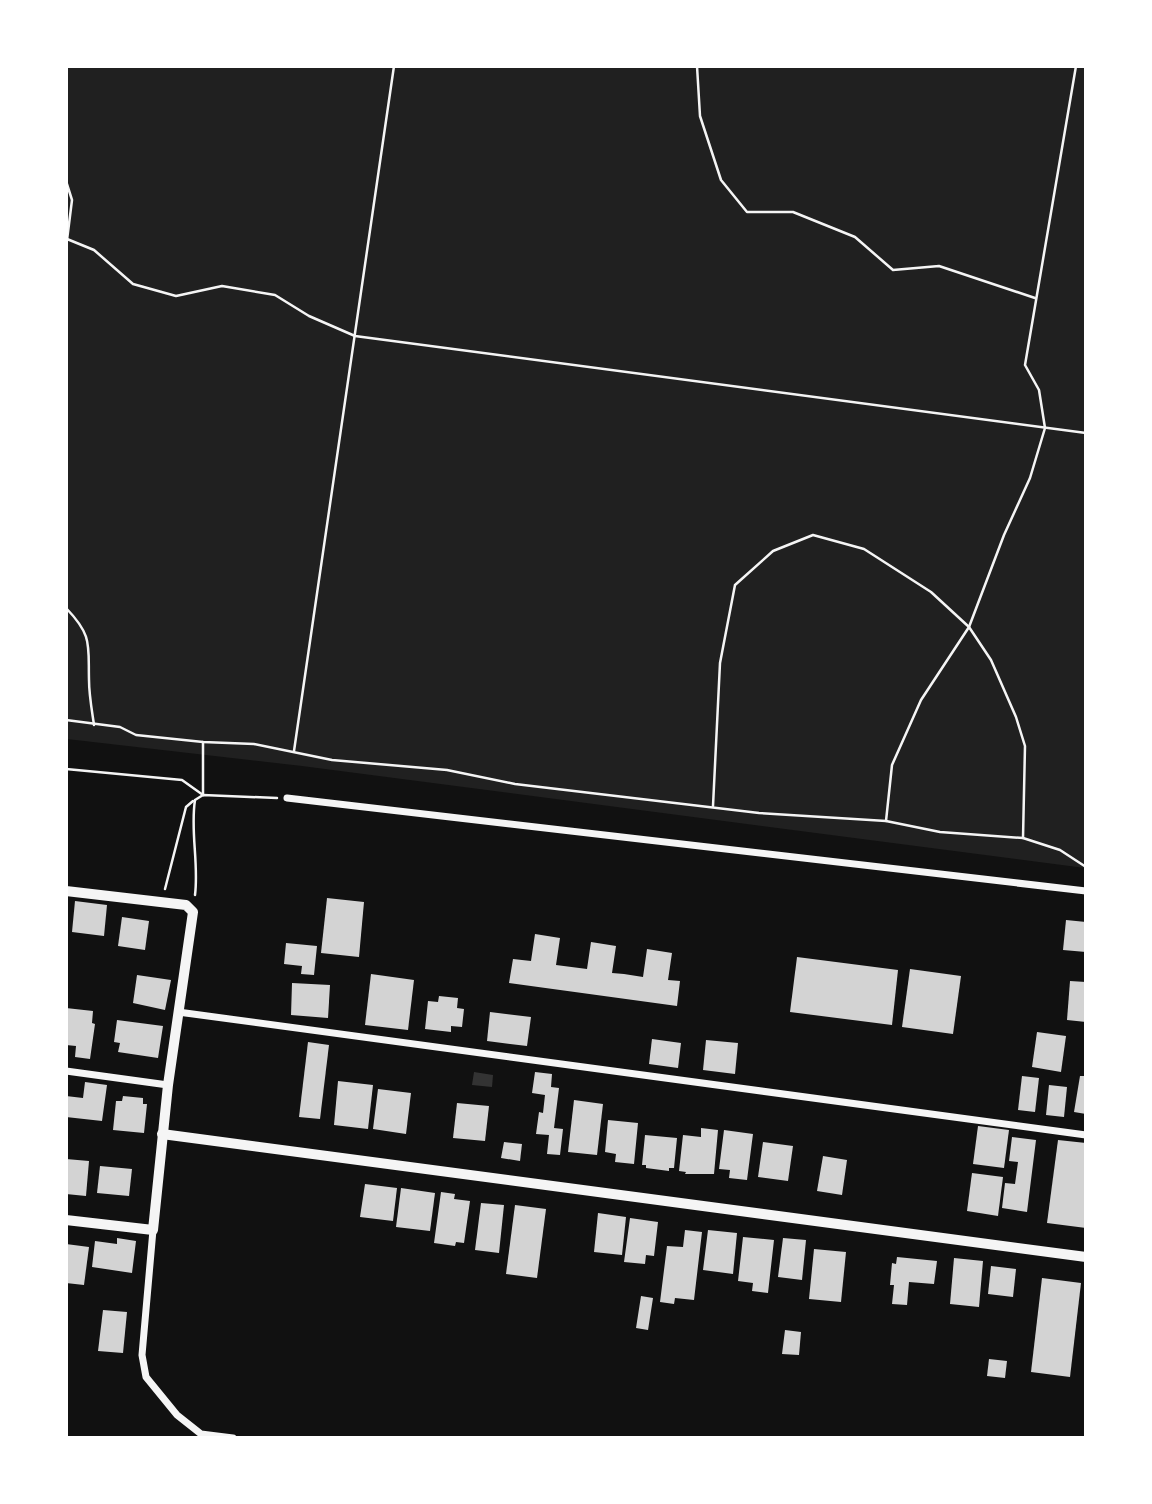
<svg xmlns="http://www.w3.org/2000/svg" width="1152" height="1504" viewBox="0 0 1152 1504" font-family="'Source Serif 4',serif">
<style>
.green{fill:#202020}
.water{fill:#333}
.building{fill:#d3d3d3}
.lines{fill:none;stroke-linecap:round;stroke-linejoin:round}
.path{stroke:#f5f5f5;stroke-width:2.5}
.minor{stroke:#f5f5f5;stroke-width:7}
.tertiary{stroke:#f5f5f5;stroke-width:10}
</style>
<rect width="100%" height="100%" fill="#111"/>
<!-- green -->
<polygon class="green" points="67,67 1085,67 1085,868 302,766 67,739"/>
<!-- water -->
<polygon class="water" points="474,1072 493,1075 492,1087 472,1085"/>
<!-- building -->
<g class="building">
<polygon points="327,898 364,902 359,957 321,953"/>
<polygon points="75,901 107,905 104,936 72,932"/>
<polygon points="122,917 149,921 145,950 118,946"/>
<polygon points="1066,920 1086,922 1086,952 1063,950"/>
<polygon points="535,934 560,938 556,965 587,969 591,942 616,946 612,973 624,974 643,977 647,949 672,953 668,980 680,981 677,1006 509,983 513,959 531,961"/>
<polygon points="286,943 317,946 314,975 301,974 302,966 284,964"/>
<polygon points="797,957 898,970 892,1025 790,1012"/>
<polygon points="910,969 961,976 953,1034 902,1027"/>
<polygon points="371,974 414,980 408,1030 365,1025"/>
<polygon points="137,975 171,980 165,1010 133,1003"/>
<polygon points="1070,981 1086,982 1086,1022 1067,1020"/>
<polygon points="292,983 330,985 328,1018 291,1015"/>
<polygon points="439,996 458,998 457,1008 464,1009 462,1027 451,1026 451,1032 425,1029 428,1001 438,1002"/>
<polygon points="66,1008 93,1011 92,1023 95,1024 90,1059 75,1057 76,1046 66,1045"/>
<polygon points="490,1012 531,1017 527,1046 487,1041"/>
<polygon points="117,1020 163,1026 158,1058 118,1052 120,1043 114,1042"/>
<polygon points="1037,1032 1066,1036 1061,1072 1032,1067"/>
<polygon points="652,1039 681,1043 678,1068 649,1064"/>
<polygon points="706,1040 738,1043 735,1074 703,1070"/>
<polygon points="308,1042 329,1045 320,1119 299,1117"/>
<polygon points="535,1072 552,1074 551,1087 559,1088 554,1128 563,1129 560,1155 547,1154 549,1135 536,1134 539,1112 543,1113 545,1095 532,1093"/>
<polygon points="1022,1076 1039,1078 1035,1112 1018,1110"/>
<polygon points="1080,1076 1086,1076 1086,1114 1074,1112"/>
<polygon points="338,1081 373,1085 368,1129 334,1125"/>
<polygon points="85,1082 107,1085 102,1121 66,1117 66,1096 83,1098"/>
<polygon points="1049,1085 1067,1087 1064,1117 1046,1115"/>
<polygon points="378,1089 411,1093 406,1134 373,1129"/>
<polygon points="123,1096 143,1098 143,1104 147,1104 144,1133 113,1130 116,1101 122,1101"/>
<polygon points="574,1100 603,1104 597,1155 568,1152"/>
<polygon points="457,1103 489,1106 485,1141 453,1138"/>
<polygon points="608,1120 638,1123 634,1164 615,1162 616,1154 605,1152"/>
<polygon points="978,1126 1009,1130 1004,1168 973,1164"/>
<polygon points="701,1128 718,1130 714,1174 685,1174 686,1172 679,1171 683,1135 701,1137"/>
<polygon points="724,1130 753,1134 747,1180 729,1178 730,1170 719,1169"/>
<polygon points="645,1135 677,1138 674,1168 669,1168 669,1171 646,1168 646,1165 642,1165"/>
<polygon points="1012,1137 1036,1140 1027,1212 1002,1208 1005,1183 1015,1184 1018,1162 1009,1161"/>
<polygon points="1058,1140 1086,1143 1086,1228 1047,1223"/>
<polygon points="504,1142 522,1144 520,1161 501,1158"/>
<polygon points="763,1142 793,1146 788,1181 758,1177"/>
<polygon points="823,1156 847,1160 842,1195 817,1191"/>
<polygon points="66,1159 89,1161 86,1196 66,1194"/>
<polygon points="100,1166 132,1169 129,1196 97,1193"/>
<polygon points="972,1173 1003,1177 998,1216 967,1211"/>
<polygon points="365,1184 397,1188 393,1221 360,1217"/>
<polygon points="401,1188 435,1193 430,1231 396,1227"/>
<polygon points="441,1192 455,1194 454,1199 470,1201 464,1243 456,1242 455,1246 434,1243"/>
<polygon points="481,1203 504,1205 499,1253 475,1250"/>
<polygon points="515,1205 546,1209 537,1278 506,1274"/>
<polygon points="598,1213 626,1217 622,1255 594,1252"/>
<polygon points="630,1218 658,1222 654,1256 646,1255 645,1264 624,1262"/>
<polygon points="685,1230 702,1232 694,1300 675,1298 674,1304 660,1302 667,1246 683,1247"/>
<polygon points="708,1230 737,1233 733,1274 703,1270"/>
<polygon points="743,1237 774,1240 768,1293 752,1291 753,1283 738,1281"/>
<polygon points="117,1238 136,1241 132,1273 92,1267 95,1241 117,1244"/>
<polygon points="783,1238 806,1240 802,1280 778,1277"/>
<polygon points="66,1244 89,1247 84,1285 66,1283"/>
<polygon points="814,1249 846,1252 841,1302 809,1299"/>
<polygon points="897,1257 937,1261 934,1284 909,1282 907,1305 892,1304 894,1285 890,1285 892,1263 896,1264"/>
<polygon points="954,1258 983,1261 979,1307 950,1304"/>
<polygon points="991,1266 1016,1269 1013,1297 988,1294"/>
<polygon points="1042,1278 1081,1283 1070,1377 1031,1372"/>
<polygon points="641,1296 653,1298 648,1330 636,1328"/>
<polygon points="103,1310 127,1312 123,1353 98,1351"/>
<polygon points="785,1330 801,1332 799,1355 782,1354"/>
<polygon points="989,1359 1007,1361 1005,1378 987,1376"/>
</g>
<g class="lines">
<!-- path -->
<g class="path">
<polyline points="697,66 700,116 721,180 747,212 793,212 855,237 893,270 939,266 1035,298"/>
<polyline points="66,181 72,200 67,240"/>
<polyline points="67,239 94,250 133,284 176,296 222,286 275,295 309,316 355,336 1086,433"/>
<path d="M66 608C93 636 88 645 89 680 89 695 92 711 94 725"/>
<polyline points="66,720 120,727 136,735 203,742 254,744 332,760 447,770 515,784 759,813 886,821 940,832 1023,838 1060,850 1086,867"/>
<polyline points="294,751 394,66"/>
<polyline points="66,769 182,780 203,795"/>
<polyline points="203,795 203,742"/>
<polyline points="713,806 720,663 735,585 773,551 813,535 864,549 931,592 969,627 991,660 1016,717 1025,746 1023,838"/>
<polyline points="886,821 892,765 921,700 969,627 1004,535 1030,478 1045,428 1039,390 1025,365 1076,66"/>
<polyline points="165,889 186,807 193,801"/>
<path d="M195 895C199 863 190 831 195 800L203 795 277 798"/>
</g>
<!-- minor -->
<g class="minor">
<polyline points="287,798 1086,891"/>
<polyline points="178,1012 1086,1135"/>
<polyline points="66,1071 168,1085"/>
<polyline points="153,1230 142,1355 146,1377 177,1415 201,1434 233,1438"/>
</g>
<!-- tertiary -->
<g class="tertiary">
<polyline points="66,891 186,905 193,912 168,1085 153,1230 66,1220"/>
<polyline points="162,1134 1086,1257"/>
</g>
</g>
<!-- border -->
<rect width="1152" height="1504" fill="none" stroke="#ffffff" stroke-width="136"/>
</svg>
